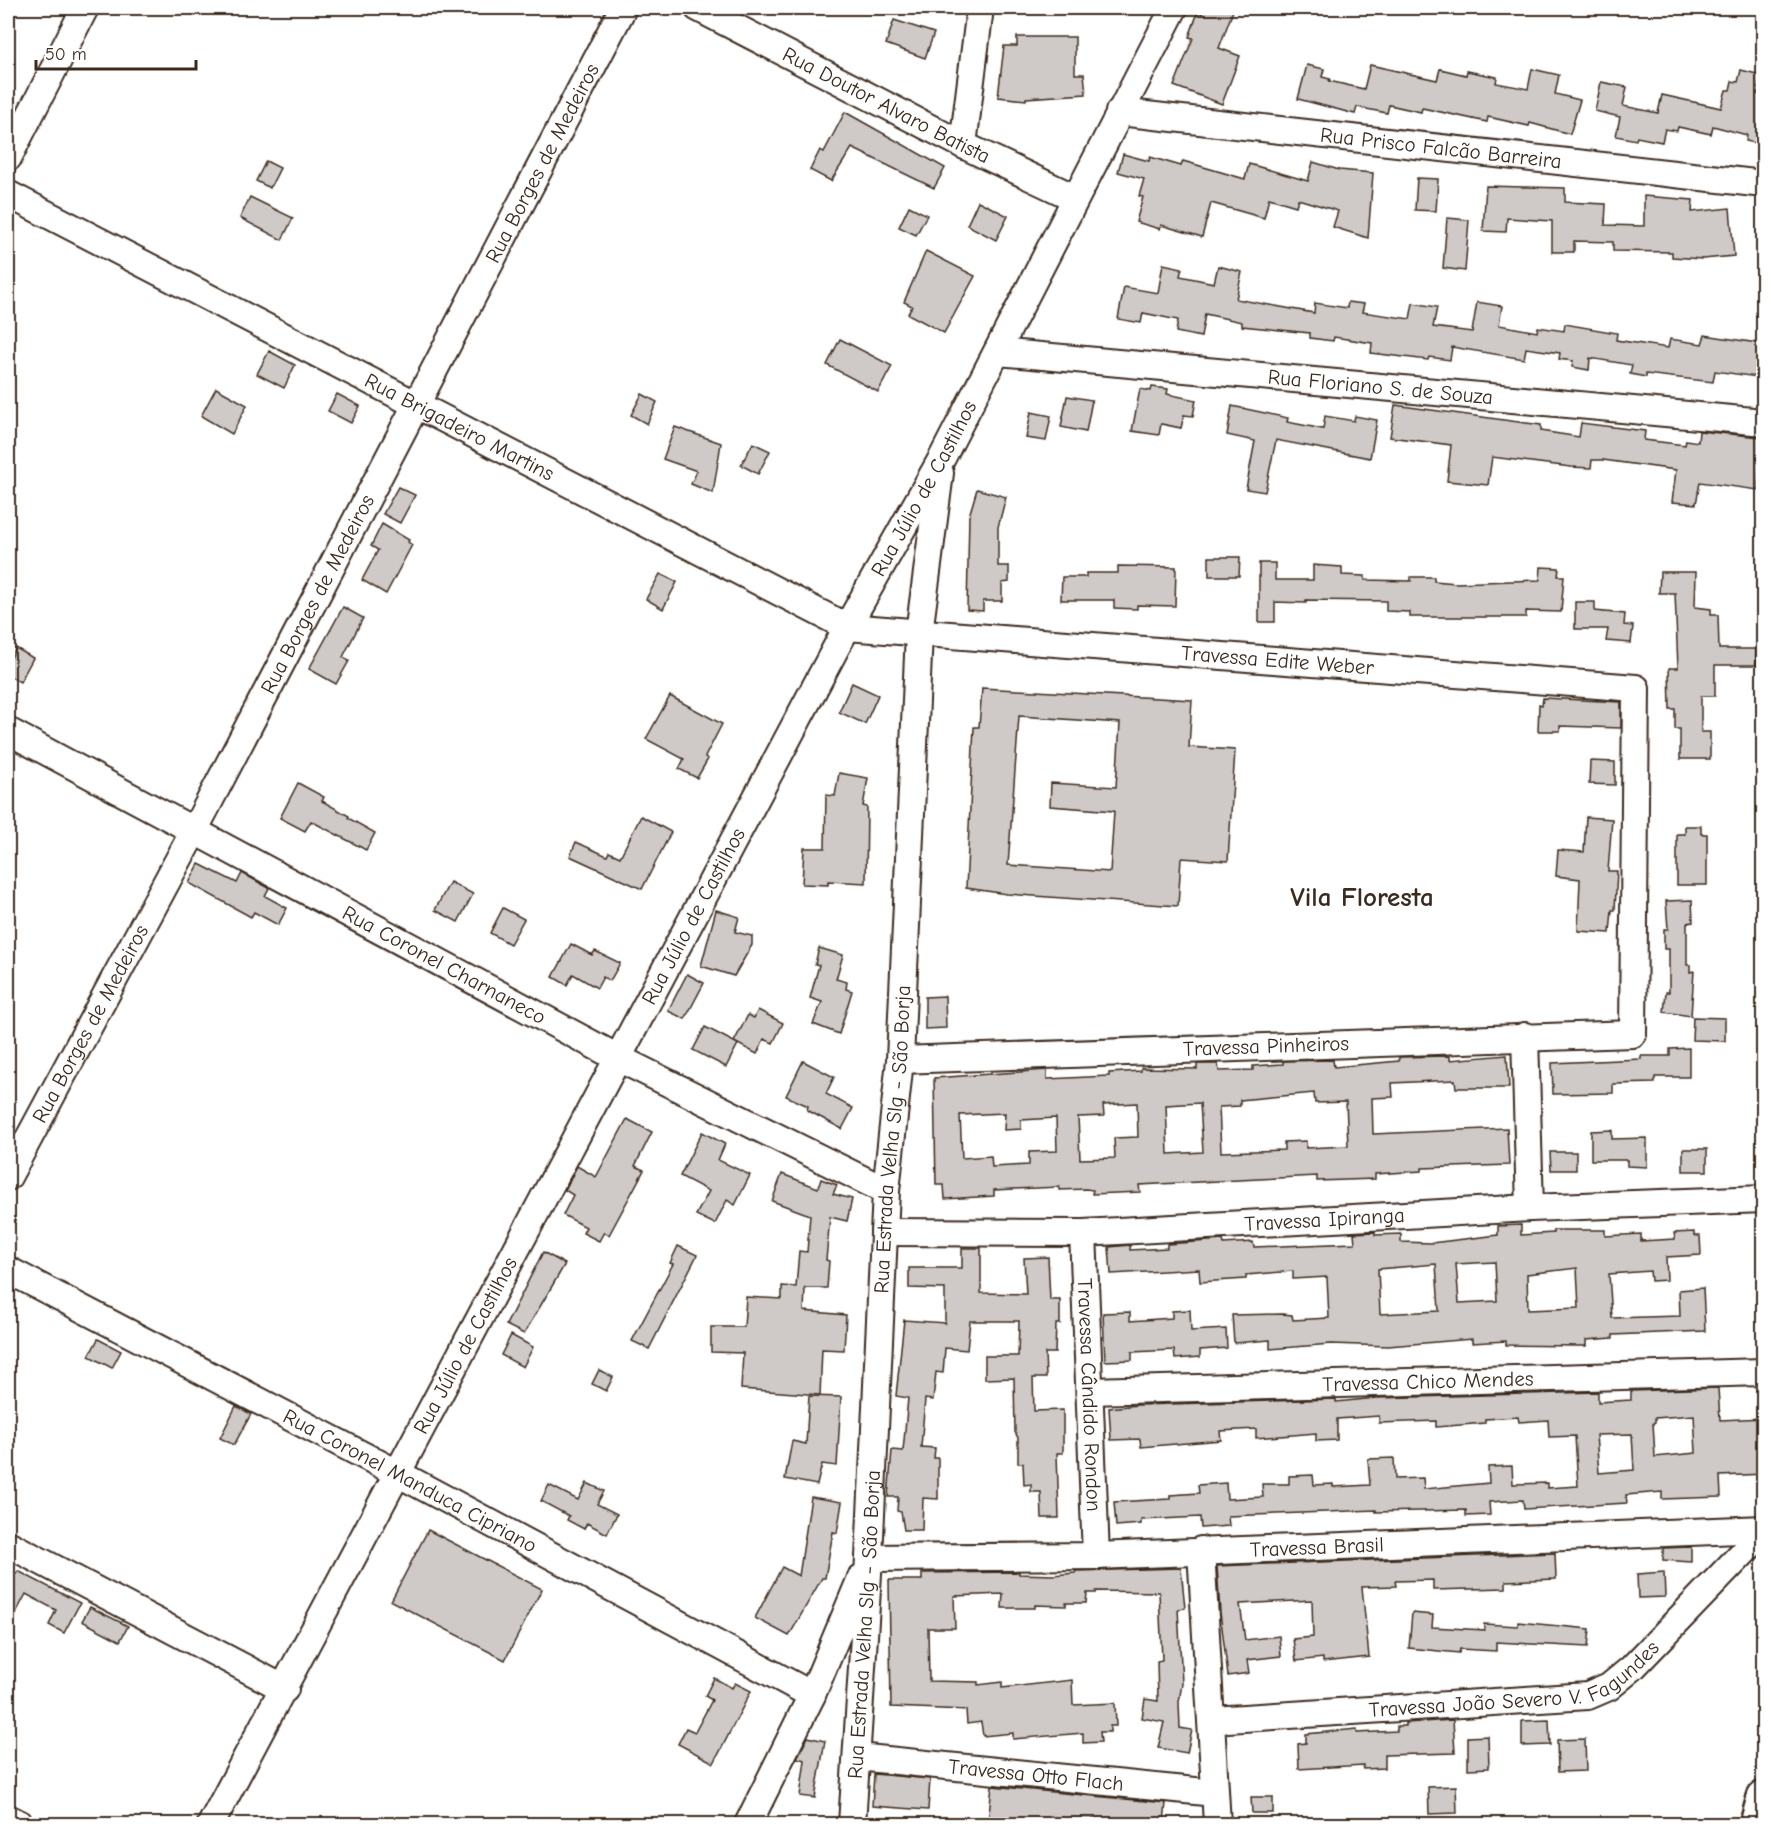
<svg xmlns="http://www.w3.org/2000/svg" width="1771" height="1832" viewBox="0 0 1771 1832" font-family="'Comic Neue',sans-serif">
<style>
.building{fill:#cfcac7;stroke:#3b2a1e;stroke-width:1.5;fill-rule:evenodd}
.lines{fill:none;stroke-linecap:round;stroke-linejoin:round}
.street-casing{stroke:#3b2a1e;stroke-width:30}
.highway-casing{stroke:#3b2a1e;stroke-width:38}
.street{stroke:#fff;stroke-width:26}
.highway{stroke:#fff;stroke-width:33}
.labels{text-anchor:middle;stroke-width:6;stroke-linejoin:round;paint-order:stroke}
.street-label{font-size:21px;fill:#3b2a1e;stroke:#fff}
.district-label{font-size:27px;font-weight:bold;fill:#3b2a1e;stroke:#fff}
</style>
<rect width="100%" height="100%" fill="#fff"/>
<filter id="ink" filterUnits="userSpaceOnUse"><feTurbulence type="fractalNoise" baseFrequency=".0167" numOctaves="2"/><feDisplacementMap in="SourceGraphic" scale="12" xChannelSelector="R" yChannelSelector="G"/><feConvolveMatrix kernelMatrix="1 2 1 2 8 2 1 2 1" color-interpolation-filters="sRGB"/></filter>
<g filter="url(#ink)">
<!-- building -->
<g class="building">
<polygon points="1203,8 1234,8 1219,48 1240,56 1222,104 1174,86 1193,38 1189,37 1198,12 1202,14"/>
<polygon points="894,20 934,33 925,58 886,44"/>
<polygon points="1017,37 1075,37 1075,74 1084,74 1086,94 1026,98 1026,100 998,97 1004,46 1017,46"/>
<polygon points="1307,65 1324,69 1322,77 1330,79 1329,81 1364,89 1370,65 1437,80 1440,69 1466,75 1467,71 1497,77 1496,83 1528,89 1532,69 1559,75 1555,94 1580,100 1570,134 1530,123 1529,126 1488,117 1487,122 1422,108 1421,112 1389,105 1387,113 1357,107 1355,114 1298,99"/>
<polygon points="1741,70 1761,75 1757,94 1764,95 1764,145 1746,141 1747,135 1713,126 1711,134 1678,127 1677,131 1665,129 1662,142 1637,137 1636,140 1616,136 1620,117 1595,111 1601,82 1627,87 1623,106 1658,113 1662,95 1721,108 1726,90 1730,90 1732,81 1738,82"/>
<polygon points="845,112 945,168 934,188 852,148 831,181 810,170 820,150 824,152"/>
<polygon points="1123,154 1149,161 1150,157 1181,166 1183,161 1245,179 1249,164 1308,181 1313,162 1339,170 1373,173 1368,238 1333,227 1338,211 1298,199 1296,206 1269,198 1264,218 1211,203 1202,237 1161,225 1160,229 1136,222 1143,197 1139,196 1144,179 1118,172"/>
<polygon points="266,161 280,168 270,188 256,181"/>
<polygon points="1417,178 1438,179 1436,211 1415,210"/>
<polygon points="1486,186 1565,188 1565,202 1606,204 1605,225 1644,226 1644,196 1693,200 1692,212 1730,208 1734,256 1703,259 1672,257 1672,252 1613,251 1613,242 1574,241 1574,252 1552,252 1552,221 1507,218 1506,232 1483,231"/>
<polygon points="250,197 293,218 282,240 240,218"/>
<polygon points="978,201 1008,216 996,240 967,225"/>
<polygon points="909,206 927,215 916,235 899,227"/>
<polygon points="1447,218 1469,220 1465,271 1443,268"/>
<polygon points="926,251 975,276 944,333 908,314 912,306 904,302"/>
<polygon points="1163,264 1182,268 1180,276 1214,283 1218,266 1242,272 1236,299 1314,313 1315,303 1347,308 1348,302 1364,304 1362,312 1410,319 1413,303 1437,307 1433,327 1472,332 1477,302 1502,306 1499,325 1537,332 1538,327 1564,331 1565,324 1617,333 1616,340 1668,348 1670,339 1702,344 1705,335 1764,344 1764,378 1715,371 1713,382 1646,374 1646,377 1630,374 1632,365 1590,358 1589,370 1572,367 1573,361 1559,359 1560,353 1526,348 1524,359 1452,347 1450,360 1429,357 1428,360 1371,353 1372,343 1334,337 1333,341 1310,338 1310,333 1242,326 1242,322 1205,314 1201,337 1176,332 1178,320 1143,313 1141,323 1118,319 1124,287 1158,293"/>
<polygon points="840,339 892,366 878,392 827,365"/>
<polygon points="269,351 295,365 284,388 257,374"/>
<polygon points="1152,387 1168,389 1167,394 1196,400 1193,416 1184,415 1181,428 1161,424 1159,435 1132,431 1140,389 1151,391"/>
<polygon points="216,388 247,405 232,434 201,416"/>
<polygon points="337,394 360,406 351,423 328,411"/>
<polygon points="642,394 657,402 647,424 631,415"/>
<polygon points="1067,396 1092,400 1086,432 1061,427"/>
<polygon points="1395,405 1541,425 1541,431 1579,437 1581,423 1645,431 1644,440 1685,445 1686,440 1698,442 1699,431 1761,437 1764,440 1764,467 1760,467 1758,490 1700,482 1696,504 1672,502 1676,470 1603,460 1592,460 1591,468 1571,467 1492,457 1488,485 1447,481 1451,445 1390,437"/>
<polygon points="1232,406 1288,418 1287,422 1323,429 1325,416 1354,421 1355,416 1377,420 1370,458 1276,440 1265,492 1246,489 1255,441 1227,435"/>
<polygon points="1031,412 1051,416 1046,441 1026,438"/>
<polygon points="675,427 721,443 713,493 691,484 697,471 663,459"/>
<polygon points="753,443 770,451 758,474 741,465"/>
<polygon points="398,487 415,495 400,523 383,514"/>
<polygon points="977,489 1006,497 998,527 998,566 1009,566 1009,582 1002,583 1002,601 983,601 983,611 967,610 969,516"/>
<polygon points="382,524 409,540 408,542 412,545 386,594 362,580 378,550 371,546"/>
<polygon points="1209,557 1240,557 1239,576 1209,576"/>
<polygon points="1259,563 1275,563 1275,580 1313,580 1313,565 1342,567 1342,575 1365,576 1365,580 1411,581 1411,577 1434,577 1434,581 1456,583 1540,580 1541,567 1559,568 1558,576 1564,576 1561,612 1526,611 1526,617 1410,617 1410,612 1386,611 1386,601 1306,600 1306,603 1275,602 1275,622 1259,622"/>
<polygon points="1118,566 1176,567 1175,606 1137,605 1137,609 1114,608 1114,600 1061,600 1062,577 1086,577 1086,573 1118,573"/>
<polygon points="1660,572 1696,572 1695,607 1711,609 1711,615 1718,615 1719,649 1756,649 1756,665 1715,665 1715,696 1701,696 1701,732 1710,732 1710,759 1680,759 1680,729 1675,729 1675,709 1670,709 1669,668 1678,668 1675,593 1659,593"/>
<polygon points="660,574 677,582 663,609 646,599"/>
<polygon points="1575,602 1595,602 1595,611 1625,614 1624,625 1633,626 1631,643 1606,641 1608,629 1575,629"/>
<polygon points="343,607 363,618 343,657 349,661 336,684 309,669"/>
<polygon points="16,648 33,658 20,682 8,675 8,664"/>
<polygon points="852,683 878,695 865,724 839,712"/>
<path d="M982 688 1192 700 1189 747 1235 750 1228 861 1181 858 1178 906 1007 894 966 888 974 727H979ZM1019 716 1120 723 1116 787 1051 783 1050 806 1114 811 1110 872 1008 865Z"/>
<polygon points="670,696 722,724 705,757 708,759 697,778 679,769 684,759 646,739"/>
<polygon points="1543,698 1621,702 1621,728 1560,726 1560,731 1538,731 1539,704 1542,705"/>
<polygon points="1590,761 1615,762 1615,785 1589,784"/>
<polygon points="839,773 868,778 863,806 867,807 866,883 828,881 828,885 802,884 804,848 825,848 826,795 835,796"/>
<polygon points="298,783 324,797 322,801 349,816 348,818 375,833 366,850 311,821 305,831 280,818"/>
<polygon points="641,816 671,832 642,889 570,856 576,842 607,856 609,852 620,857"/>
<polygon points="1586,817 1612,819 1608,871 1617,871 1615,910 1612,910 1610,933 1578,931 1580,879 1556,876 1558,850 1584,852"/>
<polygon points="1685,826 1701,826 1701,834 1707,834 1707,885 1677,885 1677,834 1685,834"/>
<polygon points="199,864 237,883 242,873 269,888 265,896 287,908 278,925 254,912 251,917 189,883"/>
<polygon points="450,882 473,894 458,922 435,910"/>
<polygon points="1692,900 1693,922 1687,923 1687,965 1690,965 1690,972 1694,971 1691,1016 1664,1012 1666,992 1669,992 1669,949 1664,949 1664,929 1668,929 1666,901"/>
<polygon points="503,908 524,919 510,944 490,933"/>
<polygon points="716,910 739,917 735,932 752,936 752,945 734,976 701,966"/>
<polygon points="571,944 592,955 595,951 620,963 610,981 603,977 597,988 573,974 567,985 553,977"/>
<polygon points="819,948 843,955 836,979 847,982 846,989 852,991 839,1034 813,1024 822,1002 810,998 819,965 815,964"/>
<polygon points="687,974 704,983 685,1019 668,1011"/>
<polygon points="945,996 946,1028 925,1029 925,997"/>
<polygon points="758,1010 783,1023 773,1043 764,1039 757,1054 734,1042 748,1015 754,1018"/>
<polygon points="1693,1017 1725,1018 1725,1041 1692,1040"/>
<polygon points="705,1027 738,1044 726,1067 693,1050"/>
<polygon points="1689,1048 1689,1077 1655,1077 1655,1083 1613,1084 1613,1093 1553,1094 1552,1063 1641,1059 1641,1056 1670,1056 1670,1049"/>
<path d="M1507 1055 1509 1088H1456L1455 1080 1392 1083 1393 1097 1372 1098 1373 1134 1507 1128 1509 1165 1422 1168V1171L1375 1174V1179L1317 1181V1176L1139 1185 1140 1192 1092 1194 1093 1190 1086 1189 1059 1190V1187L1014 1189 994 1190V1196L945 1199 944 1185H936L934 1078 1047 1070V1079L1109 1076V1073L1141 1071V1068L1197 1069V1064H1218L1219 1071 1253 1070V1066L1283 1064V1061L1333 1060 1334 1067 1399 1061V1057L1450 1056V1060ZM1314 1093 1315 1103 1346 1102 1348 1146 1306 1148V1141L1284 1142V1150L1221 1152 1219 1107 1240 1106V1100ZM1137 1103 1138 1137 1114 1138 1115 1158 1080 1159 1078 1117 1104 1116 1103 1105ZM1200 1103 1203 1152 1168 1154 1166 1105ZM1005 1113 1004 1130 1021 1129V1120L1056 1118 1057 1151 1029 1152V1165L992 1167 991 1156 962 1158 960 1115Z"/>
<polygon points="803,1061 834,1077 826,1094 853,1108 842,1129 807,1110 808,1106 786,1096"/>
<polygon points="627,1119 652,1132 635,1166 644,1170 609,1235 604,1232 599,1241 583,1233 586,1227 563,1215 573,1195 565,1190 577,1166 596,1177"/>
<polygon points="1612,1130 1612,1139 1647,1138 1647,1167 1627,1166 1627,1160 1591,1160 1591,1131"/>
<polygon points="702,1132 725,1144 718,1160 750,1175 735,1205 727,1200 715,1224 696,1215 709,1191 680,1176"/>
<rect x="1683" y="1149" width="24" height="22"/>
<polygon points="1550,1152 1576,1152 1576,1170 1551,1170"/>
<polygon points="782,1174 818,1188 821,1179 837,1185 833,1194 852,1199 847,1221 830,1217 826,1260 829,1261 827,1288 805,1288 804,1311 846,1315 844,1350 822,1349 820,1395 741,1389 743,1353 711,1352 711,1327 744,1327 746,1297 782,1299 782,1286 796,1287 799,1251 807,1252 810,1215 772,1201"/>
<path d="M1521 1225V1235L1553 1233V1230H1605V1236L1641 1234V1241L1675 1239 1674 1233 1694 1232V1236H1700L1701 1255 1666 1257 1667 1280 1651 1281 1650 1271 1609 1274 1612 1318 1680 1316 1679 1290 1703 1288 1705 1331 1613 1335V1338L1586 1340V1346H1578L1506 1345V1341L1472 1343V1339L1388 1346 1331 1344 1270 1349V1340L1234 1343 1232 1315 1282 1314 1292 1315 1293 1320 1329 1318 1327 1277 1293 1279V1271L1246 1275V1279L1200 1282 1199 1269 1111 1274 1109 1247 1130 1245V1250L1167 1248V1244L1223 1240 1224 1244 1253 1242 1254 1247 1355 1243 1354 1233 1375 1232V1235L1401 1234V1242L1431 1243 1498 1235V1226ZM1495 1262 1497 1301 1459 1303 1456 1264ZM1436 1264 1439 1311 1380 1314 1378 1269ZM1577 1268 1579 1308 1528 1310 1527 1274Z"/>
<polygon points="678,1246 697,1255 649,1349 632,1341 673,1264 670,1263"/>
<polygon points="962,1248 981,1248 981,1293 1026,1294 1024,1258 1048,1257 1050,1300 1060,1300 1060,1324 1056,1324 1055,1353 1045,1353 1046,1378 1033,1378 1034,1411 1063,1410 1063,1453 1057,1453 1059,1518 1042,1518 1041,1492 1031,1492 1031,1484 1024,1485 1023,1463 1018,1463 1018,1438 1015,1432 1014,1378 985,1379 985,1356 1018,1356 1019,1321 970,1321 967,1350 945,1348 943,1373 936,1372 933,1400 925,1399 921,1447 935,1448 934,1458 938,1458 938,1499 923,1498 922,1530 904,1530 901,1512 897,1511 898,1497 888,1497 892,1450 903,1451 908,1398 896,1396 904,1320 945,1323 945,1289 909,1288 909,1268 962,1268"/>
<polygon points="543,1252 565,1264 524,1334 506,1325"/>
<polygon points="1190,1310 1191,1331 1226,1329 1227,1348 1200,1350 1200,1357 1175,1359 1174,1350 1132,1352 1132,1360 1105,1361 1103,1313 1130,1312 1130,1321 1172,1318 1172,1311"/>
<polygon points="511,1335 533,1347 523,1367 501,1355"/>
<polygon points="98,1339 121,1351 112,1368 89,1356"/>
<polygon points="599,1370 613,1377 606,1391 592,1384"/>
<path d="M1718 1388 1720 1420 1764 1418V1474L1720 1476 1721 1497 1662 1499V1492L1626 1495 1627 1503 1524 1509 1523 1500 1489 1502 1490 1515 1466 1516V1510L1376 1512V1510L1228 1516 1229 1526 1201 1528 1200 1517 1141 1520V1524L1116 1526 1114 1502 1170 1499V1495L1199 1493 1198 1485 1226 1483 1227 1499 1263 1497 1262 1484H1289V1476L1313 1475 1314 1485 1333 1484V1487L1370 1485 1368 1459 1394 1458 1395 1479 1423 1478 1424 1489 1489 1483 1488 1467 1512 1466 1513 1484 1547 1483V1488L1578 1486 1575 1436 1549 1437 1548 1420 1519 1422 1518 1417 1485 1419V1423L1436 1427V1421L1379 1423V1416L1337 1419V1440L1316 1441V1433L1256 1438V1429L1220 1431 1221 1440 1141 1447 1140 1439 1111 1440 1109 1408 1138 1405 1336 1399V1402L1377 1398 1598 1392V1402L1631 1400V1391ZM1694 1415 1696 1453 1655 1457 1653 1423 1655 1422V1418ZM1632 1434 1634 1470 1599 1473 1596 1435Z"/>
<polygon points="809,1396 841,1397 837,1466 822,1464 817,1485 785,1479 792,1441 806,1444"/>
<polygon points="236,1406 251,1414 234,1445 220,1438"/>
<polygon points="587,1483 604,1491 597,1504 617,1514 607,1534 587,1523 584,1529 567,1520 569,1516 541,1501 549,1485 578,1500"/>
<polygon points="811,1497 842,1502 837,1533 833,1532 825,1578 822,1578 789,1636 755,1618 782,1567 799,1576"/>
<polygon points="428,1530 542,1589 505,1660 391,1601"/>
<polygon points="1691,1547 1691,1562 1663,1560 1663,1548"/>
<polygon points="1555,1553 1556,1579 1506,1581 1506,1588 1433,1590 1433,1580 1395,1581 1396,1586 1362,1587 1369,1657 1323,1662 1323,1658 1296,1661 1293,1639 1313,1637 1312,1600 1240,1604 1245,1640 1279,1636 1281,1656 1247,1660 1249,1673 1228,1676 1220,1612 1217,1566"/>
<polygon points="1181,1568 1185,1608 1178,1609 1182,1683 1179,1702 1180,1728 1192,1730 1187,1753 1158,1748 1164,1722 1142,1718 1145,1699 1158,1701 1157,1661 1162,1660 1159,1592 1096,1591 1096,1593 1087,1593 1086,1603 1066,1603 1066,1606 1035,1605 1035,1608 1002,1608 1003,1594 954,1596 955,1628 928,1628 929,1681 978,1682 978,1685 1002,1682 1002,1688 1072,1680 1073,1705 1115,1703 1116,1726 1110,1726 1110,1732 1100,1732 1101,1742 1083,1743 1083,1733 1013,1739 1013,1733 983,1736 981,1722 967,1724 966,1710 891,1707 889,1580 922,1580 922,1573 1019,1572 1019,1574 1053,1575 1075,1573 1076,1571"/>
<polygon points="8,1569 16,1574 18,1571 80,1603 64,1633 49,1625 56,1610 26,1594 8,1628"/>
<polygon points="1664,1572 1665,1597 1638,1598 1637,1574"/>
<polygon points="90,1607 128,1626 120,1641 82,1621"/>
<polygon points="1412,1613 1433,1615 1432,1627 1484,1630 1484,1624 1518,1626 1518,1622 1590,1629 1588,1647 1496,1642 1496,1651 1460,1649 1459,1653 1409,1648"/>
<polygon points="714,1678 732,1688 735,1683 751,1691 714,1763 678,1744 686,1728 695,1732 712,1700 705,1696"/>
<polygon points="1453,1720 1455,1753 1385,1755 1385,1768 1363,1769 1363,1765 1299,1769 1298,1744 1306,1743 1306,1734 1357,1729 1357,1733 1397,1731 1397,1726 1405,1726 1405,1723"/>
<polygon points="1549,1720 1550,1745 1522,1746 1522,1721"/>
<polygon points="1488,1736 1489,1768 1468,1769 1468,1737"/>
<polygon points="808,1737 825,1741 815,1798 800,1796 805,1760 797,1758"/>
<polygon points="1585,1739 1586,1771 1558,1772 1557,1740"/>
<polygon points="874,1774 930,1779 928,1810 872,1806"/>
<polygon points="992,1786 1166,1803 1164,1822 1135,1819 1135,1822 1129,1824 1093,1819 1092,1823 1059,1819 1059,1824 988,1824"/>
<polygon points="1456,1786 1457,1813 1429,1814 1428,1787"/>
<polygon points="1251,1797 1273,1797 1273,1813 1252,1813"/>
</g>
<g class="lines">
<defs>
<g id="street">
<path id="s1" d="M698 8 963 145 1075 198"/>
<path id="s2" d="M1119 112 1764 184"/>
<polyline points="963,145 980,8"/>
<polyline points="8,158 85,8"/>
<path id="s3" d="M8 194 847 627 1636 688 1633 1034 900 1060"/>
<path id="s4" d="M998 352 1764 422"/>
<path id="s5" d="M8 731 618 1058 886 1191"/>
<polyline points="1525,1036 1530,1208"/>
<path id="s6" d="M8 1177 195 829 623 8"/>
<path id="s7" d="M884 1232 1083 1233 1530 1208 1764 1199"/>
<path id="s8" d="M1083 1233 1096 1556"/>
<path id="s9" d="M8 1270 399 1474 812 1695"/>
<path id="s10" d="M1090 1391 1764 1372"/>
<polyline points="8,1544 285,1689"/>
<polyline points="1201,1550 1217,1824"/>
<path id="s11" d="M869 1558 1096 1556 1764 1529"/>
<path id="s12" d="M1212 1720 1588 1696 1609 1687 1632 1668 1764 1531"/>
<path id="s13" d="M857 1757 1215 1793"/>
<polyline points="8,1818 20,1824"/>
<path id="s14" d="M211 1824 847 627 942 458 1174 8"/>
<polyline points="748,1824 812,1695 861,1578"/>
<path id="s15" d="M852 1824 869 1558 886 1191 900 1060 919 633 940 473"/>
</g>
<polyline id="highway" points="1757,1824 1764,1798"/>
</defs>
<!-- street casing -->
<use href="#street" class="street-casing"/>
<!-- highway casing -->
<use href="#highway" class="highway-casing"/>
<!-- street -->
<use href="#street" class="street"/>
<!-- highway -->
<use href="#highway" class="highway"/>
</g>
</g>
<g class="labels">
<!-- street labels -->
<g class="street-label">
<text dy="7" stroke="none"><textPath href="#s1" startOffset="212">Rua Doutor Alvaro Batista</textPath></text>
<text dy="7" stroke="none"><textPath href="#s2" startOffset="324">Rua Prisco Falcão Barreira</textPath></text>
<text dy="7" stroke="none"><textPath href="#s6" startOffset="1146">Rua Borges de Medeiros</textPath></text>
<text dy="7" stroke="none"><textPath href="#s4" startOffset="384">Rua Floriano S. de Souza</textPath></text>
<text dy="7" stroke="none"><textPath href="#s3" startOffset="508">Rua Brigadeiro Martins</textPath></text>
<text dy="7" stroke="none"><textPath href="#s14" startOffset="1514">Rua Júlio de Castilhos</textPath></text>
<text dy="7" stroke="none"><textPath href="#s6" startOffset="660">Rua Borges de Medeiros</textPath></text>
<text dy="7" stroke="none"><textPath href="#s3" startOffset="1376">Travessa Edite Weber</textPath></text>
<text dy="7" stroke="none"><textPath href="#s14" startOffset="1028">Rua Júlio de Castilhos</textPath></text>
<text dy="7" stroke="none"><textPath href="#s5" startOffset="495">Rua Coronel Charnaneco</textPath></text>
<text dy="7" stroke="none"><textPath href="#s6" startOffset="174">Rua Borges de Medeiros</textPath></text>
<text transform="translate(1266 1046) rotate(-2)" y="7">Travessa Pinheiros</text>
<text dy="7" stroke="none"><textPath href="#s15" startOffset="686">Rua Estrada Velha Slg - São Borja</textPath></text>
<text dy="7" stroke="none"><textPath href="#s7" startOffset="441">Travessa Ipiranga</textPath></text>
<text dy="7" stroke="none"><textPath href="#s14" startOffset="542">Rua Júlio de Castilhos</textPath></text>
<text dy="7" stroke="none"><textPath href="#s10" startOffset="338">Travessa Chico Mendes</textPath></text>
<text dy="7" stroke="none"><textPath href="#s8" startOffset="162">Travessa Cândido Rondon</textPath></text>
<text dy="7" stroke="none"><textPath href="#s9" startOffset="454">Rua Coronel Manduca Cipriano</textPath></text>
<text dy="7" stroke="none"><textPath href="#s11" startOffset="448">Travessa Brasil</textPath></text>
<text dy="7" stroke="none"><textPath href="#s15" startOffset="200">Rua Estrada Velha Slg - São Borja</textPath></text>
<text dy="7" stroke="none"><textPath href="#s12" startOffset="310">Travessa João Severo V. Fagundes</textPath></text>
<text dy="7" stroke="none"><textPath href="#s13" startOffset="180">Travessa Otto Flach</textPath></text>
</g>
<!-- district labels -->
<g class="district-label">
<text x="1362" y="906">Vila Floresta</text>
</g>
</g>
<!-- margin -->
<rect width="1771" height="1832" fill="none" stroke="#fff" stroke-width="30"/>
<rect x="15" y="15" width="1741" height="1802" fill="none" stroke="#3b2a1e" stroke-width="2" filter="url(#ink)"/>
<!-- scale -->
<path d="M36 60v9h160v-9" fill="none" stroke="#3b2a1e" stroke-width="3"/>
<text x="45" y="60" font-size="18" fill="#3b2a1e" stroke="#ffffff" stroke-width="4.5" paint-order="stroke">50 m</text>
</svg>
